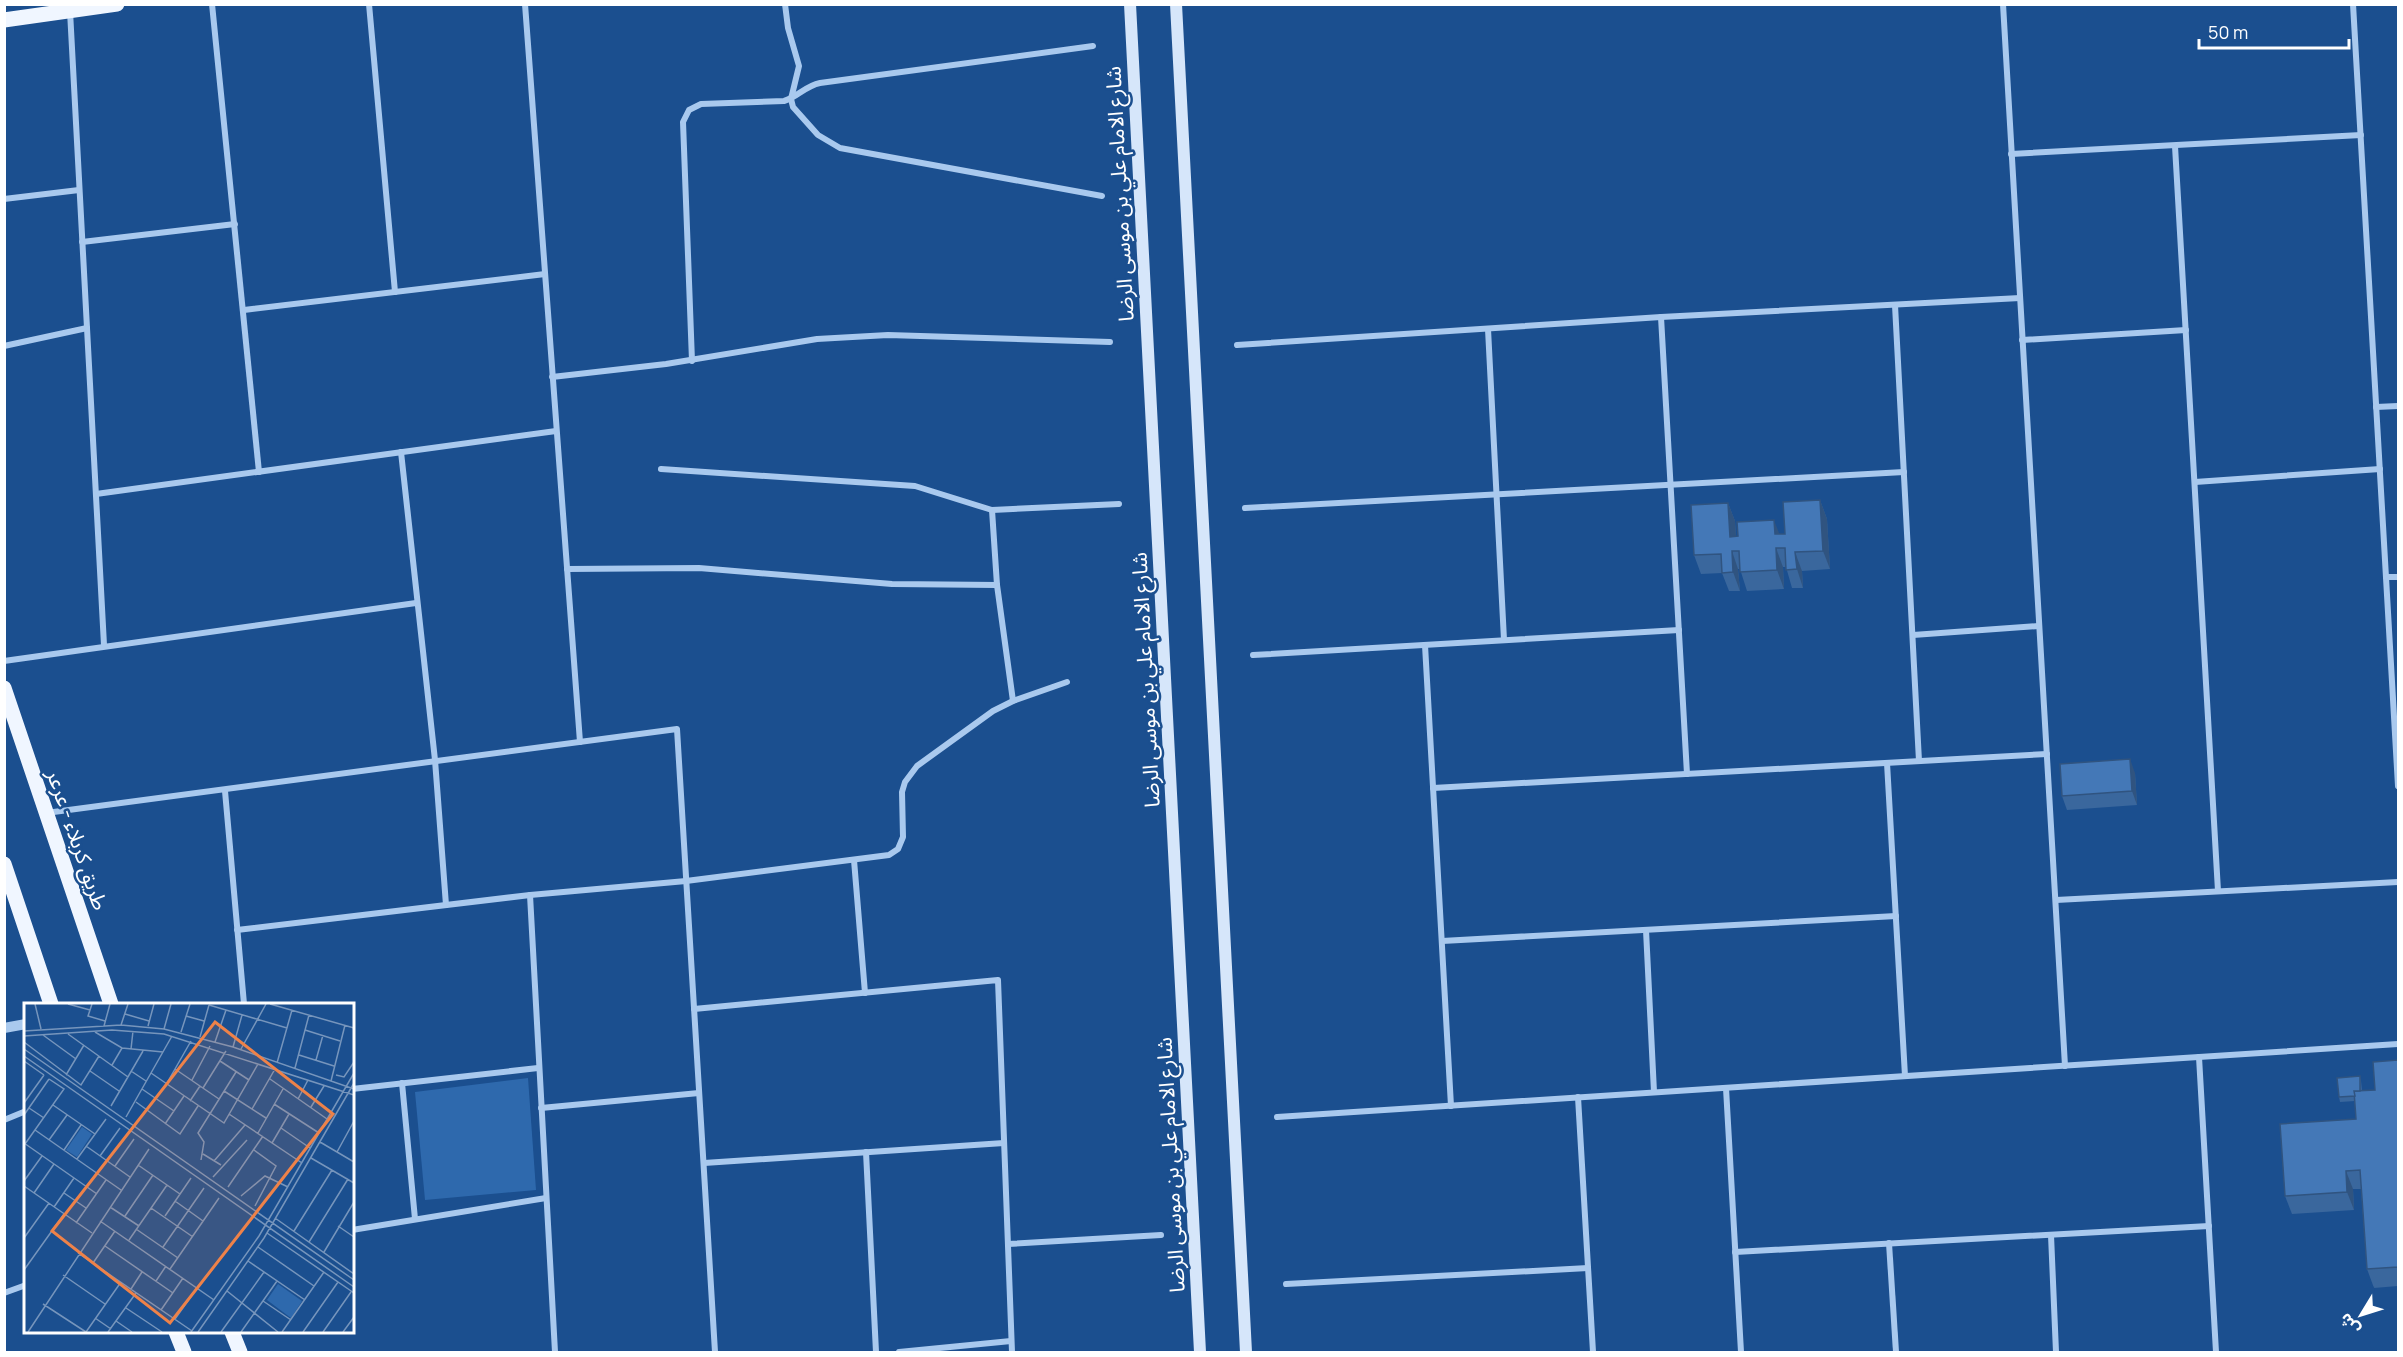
<svg xmlns="http://www.w3.org/2000/svg" width="2403" height="1357" viewBox="0 0 2403 1357" font-family="Manrope,'Noto Sans Arabic',sans-serif">
<style>
.green{fill:#2e69ad}
.lines{fill:none;stroke-linecap:round;stroke-linejoin:round}
.minor{stroke:#a9c9ee;stroke-width:6}
.tertiary{stroke:#a9c9ee;stroke-width:10}
.secondary{stroke:#d6e6fa;stroke-width:12}
.primary{stroke:#f0f6ff;stroke-width:15}
.wall{fill:#3a679d}
.shaded-wall{fill:#305480}
.building{fill:#4478b7;stroke:#305480;stroke-width:1.5}
.labels{text-anchor:middle;stroke-width:5;stroke-linejoin:round;paint-order:stroke}
.street-label{font-size:21px;fill:#fff;stroke:#1b4f8f}
.inset-road{fill:none;stroke:#7695bc;stroke-width:1.5}
.view{fill:#ee8249;fill-opacity:0.15;stroke:#ee8249;stroke-width:3}
.inset-edge{fill:none;stroke:#fff;stroke-width:3}
</style>
<rect width="100%" height="100%" fill="#1b4f8f"/>
<!-- green -->
<polygon class="green" points="528,1078 536,1190 425,1200 415,1092"/>
<g class="lines">
<!-- minor -->
<g class="minor">
<polyline points="212,4 259,472"/>
<polyline points="369,4 395,292"/>
<polyline points="525,4 580,742"/>
<polyline points="785,4 788,28 799,66 791,99 793,107 818,135 840,148 1102,196"/>
<polyline points="2003,4 2065,1066"/>
<polyline points="2353,4 2398,786"/>
<polyline points="70,11 104,645"/>
<polyline points="2175,146 2218,891"/>
<polyline points="2011,154 2361,135"/>
<polyline points="4,199 79,190"/>
<polyline points="82,242 235,224"/>
<polyline points="1895,305 1919,761"/>
<polyline points="244,310 545,274"/>
<polyline points="1661,317 1687,774"/>
<polyline points="1488,329 1504,640"/>
<polyline points="2022,340 2186,330"/>
<polyline points="1237,345 1661,317 2020,298"/>
<polyline points="4,346 87,328"/>
<path d="M692 361 683 122 689 110 701 104 784 101C798 97 805 86 820 83L1093 46"/>
<polyline points="552,377 666,364 817,339 888,335 1110,342"/>
<polyline points="2376,407 2398,406"/>
<polyline points="401,452 435,760 446,905"/>
<polyline points="661,469 915,486 992,510 1119,504"/>
<polyline points="2195,482 2380,469"/>
<polyline points="96,494 556,431"/>
<polyline points="1245,508 1904,472"/>
<polyline points="992,510 997,585 1013,701"/>
<polyline points="567,569 699,568 892,584 997,585"/>
<polyline points="2386,577 2398,577"/>
<polyline points="1913,635 2039,626"/>
<polyline points="1425,645 1451,1106"/>
<polyline points="1253,655 1679,630"/>
<polyline points="4,661 416,603"/>
<polyline points="1887,763 1905,1076"/>
<polyline points="1433,788 2047,754"/>
<polyline points="225,791 244,1004"/>
<polyline points="46,813 677,729 715,1352"/>
<polyline points="854,860 865,993"/>
<polyline points="530,895 555,1352"/>
<polyline points="2056,900 2398,882"/>
<polyline points="237,930 530,895 686,881 889,855 898,849 903,837 902,792 905,782 917,766 993,711 1013,701 1067,682"/>
<polyline points="1646,930 1654,1092"/>
<polyline points="1442,941 1896,916"/>
<polyline points="694,1009 998,980 1012,1352"/>
<polyline points="2199,1057 2216,1352"/>
<polyline points="402,1083 415,1219"/>
<polyline points="1726,1088 1741,1352"/>
<polyline points="352,1089 538,1068"/>
<polyline points="1578,1097 1593,1352"/>
<polyline points="541,1108 699,1093"/>
<polyline points="1277,1117 2398,1044"/>
<polyline points="4,1120 26,1111"/>
<polyline points="866,1152 876,1352"/>
<polyline points="704,1163 1004,1143"/>
<polyline points="352,1230 546,1198"/>
<polyline points="2051,1235 2056,1352"/>
<polyline points="1889,1243 1896,1352"/>
<polyline points="1008,1244 1161,1235"/>
<polyline points="1735,1252 2209,1226"/>
<polyline points="1286,1284 1588,1268"/>
<polyline points="4,1293 26,1285"/>
<polyline points="899,1352 1011,1341"/>
</g>
<!-- tertiary -->
<polyline class="tertiary" points="4,1028 26,1024"/>
<!-- secondary -->
<g class="secondary">
<polyline points="1130,4 1200,1352"/>
<polyline points="1176,4 1246,1352"/>
</g>
<!-- primary -->
<g class="primary">
<polyline points="4,20 117,4"/>
<polyline points="4,688 111,1004"/>
<polyline points="4,864 51,1004"/>
<polyline points="176,1332 184,1352"/>
<polyline points="232,1332 240,1352"/>
</g>
</g>
<!-- wall -->
<g class="wall">
<polygon points="1820,500 1827,519 1830,569 1802,571 1803,588 1792,588 1786,567 1783,567 1784,589 1747,591 1740,569 1738,569 1740,591 1729,591 1722,573 1701,574 1694,555 1728,503 1735,521 1736,537 1785,534"/>
<polygon points="2135,773 2137,805 2067,810 2062,796"/>
<polygon points="2398,1060 2398,1286 2374,1288 2367,1269 2361,1189 2353,1189 2354,1210 2292,1214 2285,1196 2356,1119 2355,1101 2340,1102 2339,1097 2360,1076 2361,1081 2362,1090 2375,1090"/>
</g>
<!-- shaded-wall -->
<g class="shaded-wall">
<polygon points="1820,500 1827,519 1830,569 1823,551"/>
<polygon points="1728,503 1735,521 1737,551 1730,537"/>
<polygon points="1774,520 1781,538 1775,534"/>
<polygon points="1776,548 1783,567 1784,589 1777,570"/>
<polygon points="1732,551 1738,569 1740,591 1733,572"/>
<polygon points="1795,552 1802,571 1803,588 1797,569"/>
<polygon points="2130,759 2135,773 2137,805 2132,791"/>
<polygon points="2346,1171 2353,1189 2354,1210 2347,1192"/>
</g>
<!-- building -->
<g class="building">
<polygon points="1820,500 1823,551 1795,552 1797,569 1786,570 1785,548 1776,548 1777,570 1740,572 1739,551 1732,551 1733,572 1722,573 1721,554 1694,555 1691,505 1728,503 1730,537 1738,536 1737,522 1774,520 1775,534 1785,534 1783,502"/>
<polygon points="2130,759 2132,791 2062,796 2060,764"/>
<polygon points="2398,1060 2398,1267 2367,1269 2360,1170 2346,1171 2347,1192 2285,1196 2280,1124 2356,1119 2354,1091 2375,1090 2373,1062"/>
<polygon points="2360,1076 2360,1091 2354,1091 2355,1096 2339,1097 2337,1078"/>
</g>
<g class="labels">
<!-- street labels -->
<g class="street-label">
<text transform="translate(1120 194) rotate(-93)" y="7">شارع الامام علي بن موسى الرضا</text>
<text transform="translate(1146 680) rotate(-93)" y="7">شارع الامام علي بن موسى الرضا</text>
<text transform="translate(77 840) rotate(71)" y="7">طريق كربلاء - عرعر</text>
<text transform="translate(1171 1165) rotate(-93)" y="7">شارع الامام علي بن موسى الرضا</text>
</g>
</g>
<!-- overview -->
<g transform="translate(24 1003)">
<rect width="330" height="330" fill="#1b4f8f"/>
<path d="M58 124 68 131 53 154 42 147ZM254 281 278 298 267 315 243 297Z" fill="#2e69ad"/>
<path class="inset-road" d="M11 1 17 26M44 1 66 7M68 1 64 13 81 18M246 1 330 25M185 2 263 25M101 11 125 18M162 13 180 18M97 22 104 1M80 23 86 1M124 23 130 1M140 26 147 1M281 27 316 38M0 28 97 22 140 26 209 44 330 86M71 29 98 45 139 49M157 29 166 1M44 31 104 74M19 32 52 56M0 33 88 27 140 31 330 92M176 34 185 2M0 39 57 82 75 53M191 39 202 7M209 44 218 12M0 46 330 277M107 46 109 28M217 46 242 1M275 52 310 63M0 53 330 284M292 57 299 32M0 58 20 72M196 58 225 77M253 60 268 7M88 62 98 45M271 65 285 12M151 66 195 96M66 68 95 88M107 68 122 78M127 70 200 120 234 61M42 72 60 42M312 72 320 74 330 59M246 76 303 116M168 77 186 43M307 78 321 22M143 80 167 38M179 85 202 48M118 86 150 108M200 88 242 115M274 96 284 77M166 98 176 83M112 99 156 131 174 103M0 100 20 72M250 101 295 130M29 102 71 131M87 103 119 48M287 104 300 83M5 105 20 115M228 106 251 66M205 111 278 160M0 112 25 76M102 114 148 33M141 121 160 93M257 125 286 145M11 127 97 187M234 130 259 86M25 137 43 112M296 139 330 159M0 140 73 191M248 140 265 111M1 141 40 86 25 76M62 143 106 174M40 147 57 122M230 147 252 163 231 203M313 149 330 118M179 151 197 162M76 153 96 125M287 155 330 180M53 156 82 116M177 157 180 139 174 130 212 69M190 158 221 122M114 162 156 191M91 163 110 136M189 174 223 137M0 178 18 153M0 183 68 230M204 184 239 133M10 190 30 161M40 190 62 205M217 193 241 173 264 184M151 198 179 218M30 204 50 175M86 204 115 223M127 205 169 234M101 213 129 172M141 213 167 175M251 215 330 271M76 218 190 297M52 220 82 177M314 223 330 234M112 226 154 255M270 228 308 167M243 230 330 290M0 235 25 200M105 237 143 182M285 239 324 176M81 243 149 290M139 244 180 185M234 244 290 283M300 249 330 199M54 250 168 328M224 258 281 297M69 260 91 228M146 266 195 195M0 267 40 211M39 272 81 301M132 278 142 263M107 286 118 269M203 288 254 329M239 298 267 317M19 301 62 329M102 305 138 329M137 307 159 275M71 315 87 326M151 316 173 285M92 318 108 329M4 329 125 146M62 329 97 279M84 329 112 290M167 329 235 233 330 70M174 329 240 235 330 80M197 329 240 269M217 329 253 278M258 329 300 269M279 329 314 279M299 329 327 289M319 329 330 314"/>
<path class="view" d="M191 19 309 111 146 320 28 228Z"/>
<rect width="330" height="330" class="inset-edge"/>
</g>
<!-- border -->
<rect width="2403" height="1357" fill="none" stroke="#ffffff" stroke-width="12"/>
<!-- north arrow -->
<g transform="translate(2361 1315) rotate(232)" stroke="#1b4f8f" stroke-width="4.5" paint-order="stroke">
<path d="M0-4.5L10 22L0 15L-10 22Z" fill="#ffffff"/>
<text y="-9" font-size="16" font-weight="bold" text-anchor="middle" fill="#ffffff">ش</text>
</g>
<!-- scale -->
<path d="M2199 39v9h150v-9" fill="none" stroke="#ffffff" stroke-width="3"/>
<text x="2208" y="39" font-size="18" fill="#ffffff" stroke="#1b4f8f" stroke-width="4.5" paint-order="stroke">50 m</text>
</svg>
